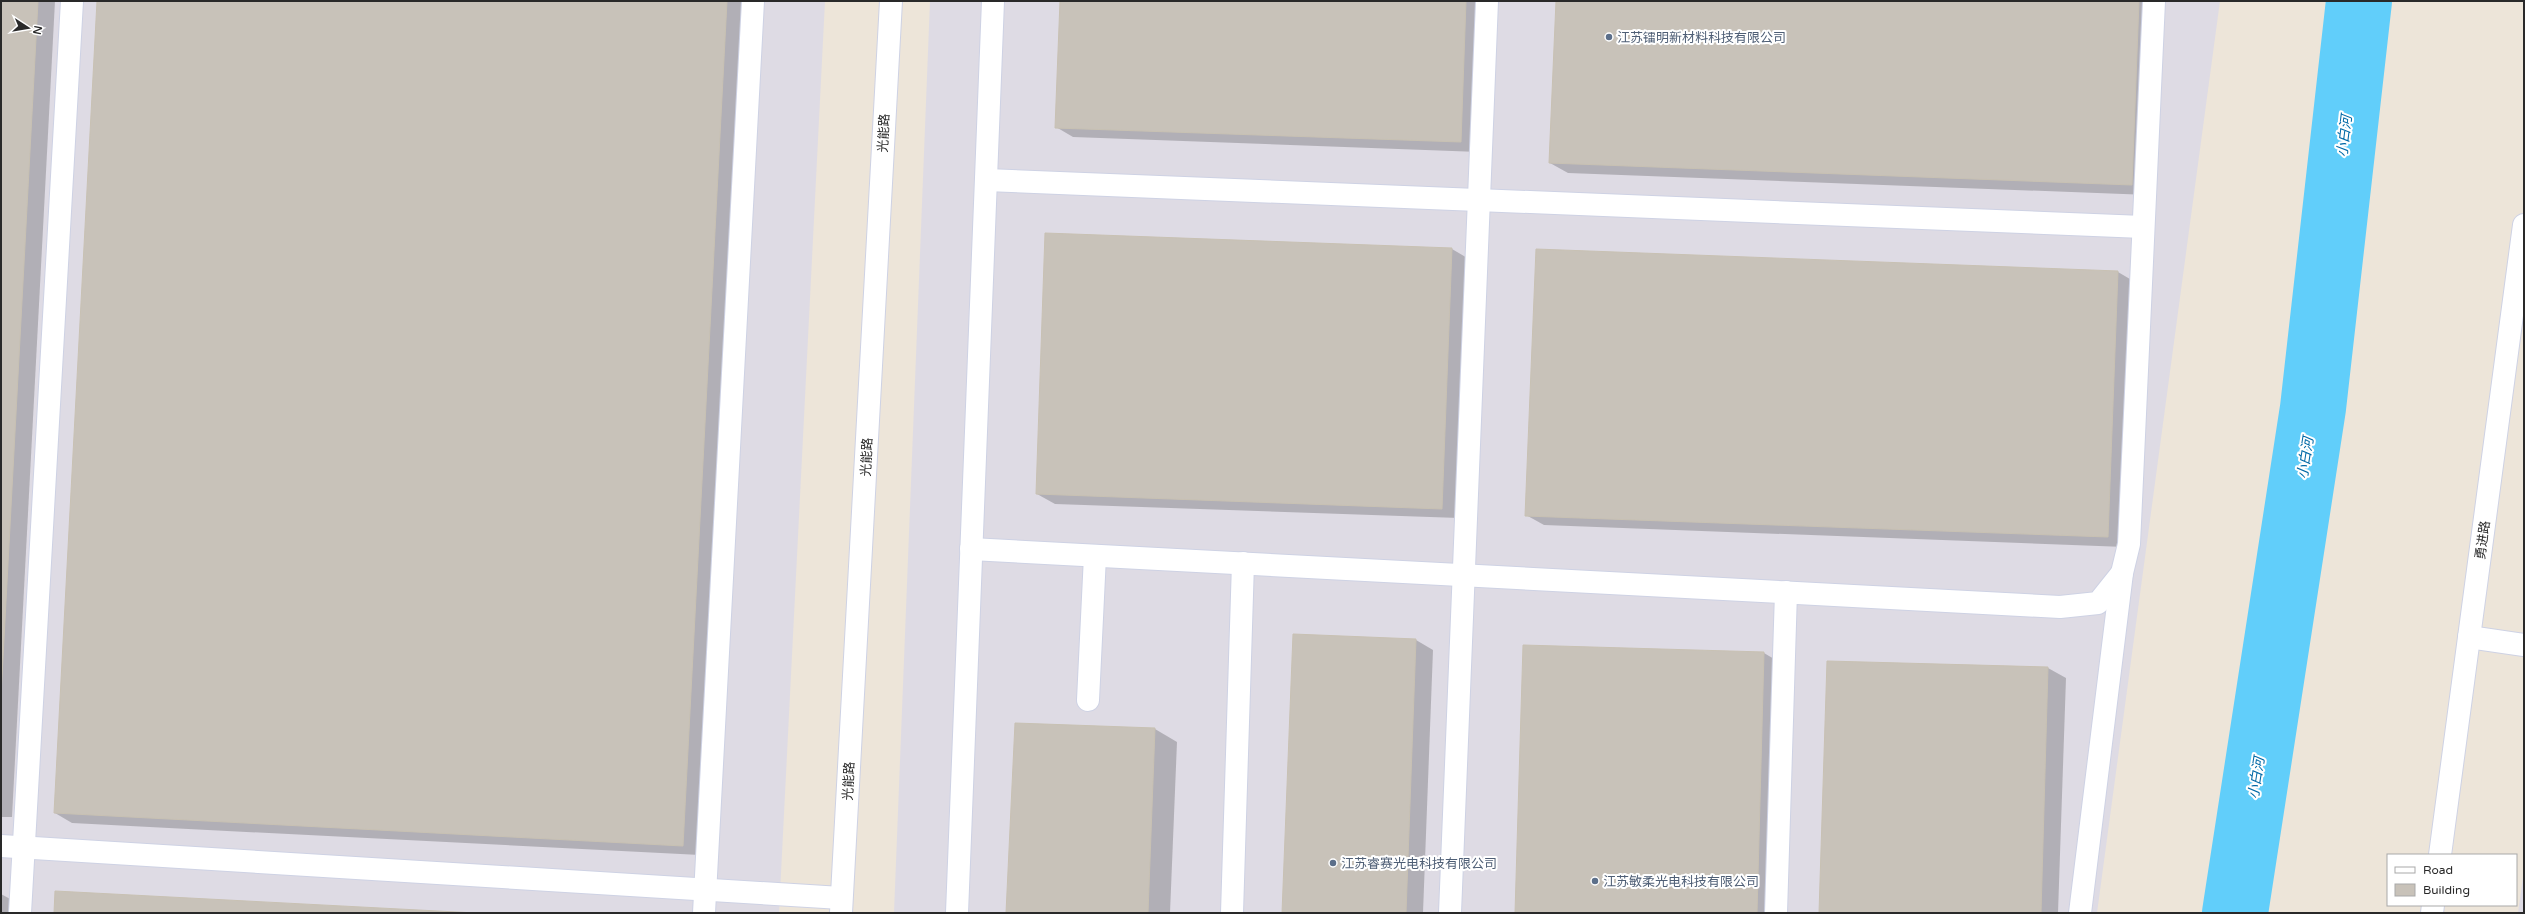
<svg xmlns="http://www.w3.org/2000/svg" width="2525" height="914" viewBox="0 0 2525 914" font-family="'Varela Round','Noto Sans SC',sans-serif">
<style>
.industrial{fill:#dedbe4}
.shadow{fill:#0003}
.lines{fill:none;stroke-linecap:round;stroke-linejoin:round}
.river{stroke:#61cefa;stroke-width:66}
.building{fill:#c8c2b9;stroke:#c8c1b3}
.service-casing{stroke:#ced2e4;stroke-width:24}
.tertiary-casing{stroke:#ced2e4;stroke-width:24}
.service{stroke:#fff;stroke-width:22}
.tertiary{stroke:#fff;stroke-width:22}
.service-dot{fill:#5c6f8a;stroke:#fff;stroke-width:1.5}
.labels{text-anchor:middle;stroke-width:4;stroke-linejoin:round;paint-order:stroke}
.service-label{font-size:13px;fill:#4e5e75;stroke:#fff;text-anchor:start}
.street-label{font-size:13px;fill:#292929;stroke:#fff}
.water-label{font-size:14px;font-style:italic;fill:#0069a6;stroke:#fff}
</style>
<rect width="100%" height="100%" fill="#ede5d9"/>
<!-- industrial -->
<g class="industrial">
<polygon points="1,1 825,1 779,913 1,913"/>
<polygon points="930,1 2220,1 2097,913 894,913"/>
<polygon points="2524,870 2524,913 2518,913"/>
</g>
<!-- shadow -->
<g class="shadow">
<polygon points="1,1 55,1 12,817 1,817"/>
<polygon points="98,1 745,1 700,855 72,823 55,813"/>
<polygon points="1061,1 1484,1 1479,152 1073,137 1056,127"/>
<polygon points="1557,1 2156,1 2149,195 1568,173 1550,163"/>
<polygon points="1452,249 1469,259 1459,518 1055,504 1037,494"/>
<polygon points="2118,272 2135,282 2125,547 1544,525 1526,515"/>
<polygon points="1416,640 1433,650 1423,913 1283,913"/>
<polygon points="1764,653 1781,663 1774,913 1516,913"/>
<polygon points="1828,662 2048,668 2066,678 2058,913 1820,913"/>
<polygon points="1016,724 1155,729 1177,742 1170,913 1007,913"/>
<polygon points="1,894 12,900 11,913 1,913"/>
</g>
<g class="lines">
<!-- river -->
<polyline class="river" points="2235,913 2313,408 2359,1"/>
</g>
<!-- building -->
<g class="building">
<polygon points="1,1 38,1 1,695"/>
<polygon points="97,1 727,1 683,846 54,813"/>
<polygon points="1060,1 1466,1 1461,142 1055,128"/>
<polygon points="1556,1 2139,1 2132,185 1549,163"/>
<polygon points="1045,233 1452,248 1442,509 1036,494"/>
<polygon points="1536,249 2118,271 2108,537 1525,516"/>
<polygon points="1293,634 1416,639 1406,913 1282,913"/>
<polygon points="1523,645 1764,652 1757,913 1515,913"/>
<polygon points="1827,661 2048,667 2041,913 1819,913"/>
<polygon points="1015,723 1155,728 1148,913 1006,913"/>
<polygon points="55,891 476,913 54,913"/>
</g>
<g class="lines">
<defs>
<g id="service">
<polyline points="986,180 2143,227"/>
<polyline points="971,549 2060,607 2098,603 2122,573"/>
<polyline points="2469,637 2524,645"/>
<polyline points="1088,700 1095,556"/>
<polyline points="1,846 841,898"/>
<polyline points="20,913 72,1"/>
<polyline points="704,913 753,1"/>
<polyline points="957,913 993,1"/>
<polyline points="1232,913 1243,563"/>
<polyline points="1450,913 1487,1"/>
<polyline points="1776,913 1786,592"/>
<polyline points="2080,913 2122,573 2129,544 2154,1"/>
</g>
<g id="tertiary">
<polyline points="2440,855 2524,225"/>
<polyline points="841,913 891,1"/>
<polyline points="2432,913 2433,905"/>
</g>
</defs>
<!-- service casing -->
<use href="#service" class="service-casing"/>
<!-- tertiary casing -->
<use href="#tertiary" class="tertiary-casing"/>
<!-- service -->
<use href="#service" class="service"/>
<!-- tertiary -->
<use href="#tertiary" class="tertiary"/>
</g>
<!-- markers -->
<g class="service-dot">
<circle cx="1609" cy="37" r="4"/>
<circle cx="1333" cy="863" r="4"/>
<circle cx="1595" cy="881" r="4"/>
</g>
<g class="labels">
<!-- service labels -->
<g class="service-label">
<text x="1617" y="42">江苏镭明新材料科技有限公司</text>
<text x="1341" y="868">江苏睿赛光电科技有限公司</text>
<text x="1603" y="886">江苏敏柔光电科技有限公司</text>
</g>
<!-- street labels -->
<g class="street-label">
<text transform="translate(883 133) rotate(-87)" y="5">光能路</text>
<text transform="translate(866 457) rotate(-87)" y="5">光能路</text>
<text transform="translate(2482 540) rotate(-82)" y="5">勇进路</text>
<text transform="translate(848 781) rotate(-87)" y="5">光能路</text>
</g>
<!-- water labels -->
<g class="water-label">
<text transform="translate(2344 136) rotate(-83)" y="5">小白河</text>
<text transform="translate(2305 458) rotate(-81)" y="5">小白河</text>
<text transform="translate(2256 778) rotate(-81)" y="5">小白河</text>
</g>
</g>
<!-- border -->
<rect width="2525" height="914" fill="none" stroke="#292929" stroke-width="4"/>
<!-- legend -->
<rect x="2387" y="854" width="130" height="52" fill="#ffffff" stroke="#a9a9a9"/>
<rect x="2395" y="867" width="20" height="6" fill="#ffffff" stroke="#a9a9a9"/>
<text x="2423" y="874" font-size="12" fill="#292929">Road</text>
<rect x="2395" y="884" width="20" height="12" fill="#c8c2b9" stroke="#a9a9a9"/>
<text x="2423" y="894" font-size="12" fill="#292929">Building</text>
<!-- north arrow -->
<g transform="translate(28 28) rotate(102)" stroke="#ffffff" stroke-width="3" paint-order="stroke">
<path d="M0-3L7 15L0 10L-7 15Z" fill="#292929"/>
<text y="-6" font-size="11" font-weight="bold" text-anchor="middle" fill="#292929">N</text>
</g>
</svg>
